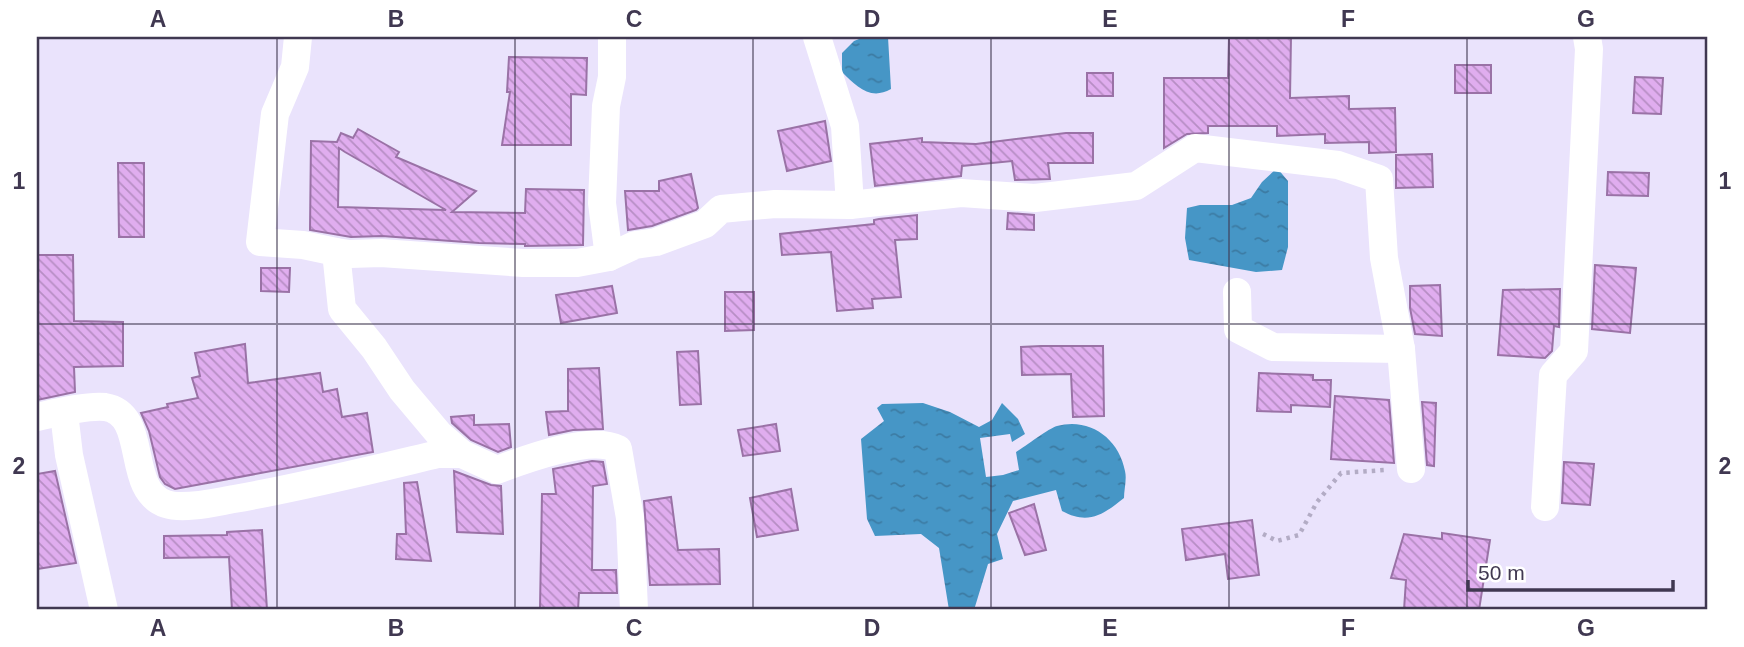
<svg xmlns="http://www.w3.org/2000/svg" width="1744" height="647" viewBox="0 0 1744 647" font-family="Arial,sans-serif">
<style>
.water{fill:url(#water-ripples)}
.building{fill:url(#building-back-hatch);stroke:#9a72a6;stroke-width:2;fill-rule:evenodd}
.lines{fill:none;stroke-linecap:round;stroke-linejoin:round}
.path{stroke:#b3acc5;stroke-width:4.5;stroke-dasharray:3.5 5;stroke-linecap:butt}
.street{stroke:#fff;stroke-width:28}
.grid{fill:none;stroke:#403851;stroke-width:2;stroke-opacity:0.55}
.neatline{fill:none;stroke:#403851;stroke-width:2.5}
.grid-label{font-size:23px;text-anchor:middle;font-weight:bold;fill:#403851}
</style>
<defs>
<pattern id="water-ripples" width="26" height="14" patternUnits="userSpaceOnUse" patternTransform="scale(1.75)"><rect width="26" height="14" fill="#4696c6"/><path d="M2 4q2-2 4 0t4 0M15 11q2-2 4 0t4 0" fill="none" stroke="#3c7ba3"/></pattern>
<pattern id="building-back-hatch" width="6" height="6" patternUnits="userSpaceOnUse" patternTransform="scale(1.75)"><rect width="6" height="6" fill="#e0adef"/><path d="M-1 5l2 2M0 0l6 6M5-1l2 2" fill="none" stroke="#b78ec4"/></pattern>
</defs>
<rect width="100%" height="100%" fill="#eae3fc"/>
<!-- water -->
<g class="water">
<path d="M864 37H888L891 89C870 101 856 86 842 72V53L854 41Z"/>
<polygon points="1277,168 1288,181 1288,247 1282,270 1256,272 1189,260 1185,238 1187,208 1200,205 1232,205 1251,198 1262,182"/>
<path d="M923 403 950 412 979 427 992 420 1002 403 1018 419 1025 434 1012 442 1010 434 980 438 986 477 1003 475 1019 470 1016 452C1026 446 1049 428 1057 426 1089 417 1119 438 1125 471 1127 479 1124 490 1124 498 1103 515 1088 525 1062 511L1056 490 1013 501 997 534 1003 559 988 564 974 610H949L939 548 921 534 875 536 867 519 861 439 884 421 877 408 882 404Z"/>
</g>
<!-- building -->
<g class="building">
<polygon points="1229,37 1291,37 1290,98 1349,96 1349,109 1395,108 1396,152 1369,153 1369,142 1325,143 1325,134 1277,136 1277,126 1208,126 1208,133 1187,134 1164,148 1164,78 1228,78"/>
<polygon points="509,57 587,58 586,95 571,94 571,145 502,145 510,92 507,92"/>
<rect x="1455" y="65" width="36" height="28"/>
<rect x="1087" y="73" width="26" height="23"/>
<polygon points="1635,77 1663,78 1661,114 1633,113"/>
<polygon points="825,121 831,161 787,171 778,131"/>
<path d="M358 129 399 152 396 157 476 191 452 212 525 213 526 189 584 190 583 245 525 246V244L479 243 382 236 351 237 310 230 311 141 337 142 341 133 353 138ZM339 148 345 152 446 210 338 207Z"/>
<polygon points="1066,133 1093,133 1093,163 1048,163 1050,179 1015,180 1012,161 962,166 961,176 875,186 870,144 922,138 922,142 976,144"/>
<polygon points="1432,154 1433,187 1396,188 1396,155"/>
<polygon points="118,163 144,163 144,237 119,237"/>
<polygon points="1608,172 1649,173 1648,196 1607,195"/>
<polygon points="691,174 698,208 696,210 652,226 628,230 625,191 659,191 659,181"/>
<polygon points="1008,213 1034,215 1034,230 1007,229"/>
<polygon points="917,215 917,239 895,240 901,297 872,299 873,308 837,311 831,252 782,255 780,234 874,224 874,220 879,219"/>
<polygon points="37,255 73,255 74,321 123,322 123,366 74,367 75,392 37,400"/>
<polygon points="1595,265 1636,268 1630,333 1592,329"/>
<polygon points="261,268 290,268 289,292 261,291"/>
<polygon points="1440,285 1442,336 1415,334 1410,308 1410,286"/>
<polygon points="612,286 617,313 561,323 556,295"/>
<polygon points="1560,289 1559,327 1554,326 1552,351 1545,358 1498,355 1503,290"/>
<polygon points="725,292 754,292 754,330 725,331"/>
<polygon points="245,344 248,383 320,373 323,392 337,389 342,417 367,413 373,452 175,489 165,484 160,477 149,431 141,413 168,407 167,404 198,398 192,378 200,376 195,353"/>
<polygon points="1041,346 1103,346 1104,416 1073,417 1071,374 1022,375 1021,347"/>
<polygon points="698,351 701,404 680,405 677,352"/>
<polygon points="599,368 603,429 573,430 549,435 546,412 568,411 568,369"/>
<polygon points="1259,373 1313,375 1313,380 1331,380 1330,407 1291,405 1291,412 1257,411"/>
<polygon points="1335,396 1389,400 1394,463 1331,459"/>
<polygon points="1422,402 1436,403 1434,466 1427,465"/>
<polygon points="474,415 474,425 509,424 511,447 498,452 471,440 452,423 451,417"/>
<polygon points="776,424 780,451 743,456 738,430"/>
<polygon points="592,461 603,462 607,484 593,486 592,570 616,570 617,593 579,593 578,610 540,608 542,494 556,494 553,469"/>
<polygon points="1564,462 1594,464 1590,505 1562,503"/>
<polygon points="55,471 76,563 37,569 37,474"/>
<polygon points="454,471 491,485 501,486 503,534 457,532"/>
<polygon points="417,482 431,561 396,559 397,534 406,534 404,483"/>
<polygon points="791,489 798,530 757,537 750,498"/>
<polygon points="671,497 678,550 719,549 720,584 650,585 644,501"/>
<polygon points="1034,504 1046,550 1025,555 1009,513"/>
<polygon points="1252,520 1259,575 1228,579 1225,554 1186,560 1182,529"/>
<polygon points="262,530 267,610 232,610 229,557 164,558 164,536 227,535 227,532"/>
<polygon points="1442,533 1490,540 1479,610 1404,610 1406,580 1391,578 1404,534 1442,539"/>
</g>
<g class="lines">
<!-- path -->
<polyline class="path" points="1263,534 1277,541 1299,535 1317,502 1341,473 1385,470"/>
<!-- street -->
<g class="street">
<polyline points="850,205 961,193 1035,198 1136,186 1195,148 1338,165 1379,179 1384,258 1401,349 1411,469"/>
<polyline points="336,252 350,254 381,253 523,263 577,263 609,257 635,245 656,242 705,224 721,209 775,204 850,205 845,126 817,37"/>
<polyline points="609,257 602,203 606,106 612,77 612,37"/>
<polyline points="1237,292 1238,329 1273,347 1401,349"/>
<polyline points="64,413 69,455 104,610"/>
<path d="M37 417C55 413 88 405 105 407 150 414 124 490 166 504 184 510 216 502 234 499 303 487 371 470 438 454H462L439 434 402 390 374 348 342 309 336 252 303 245 260 242 275 114 295 67 298 37"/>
<path d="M462 454 497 470C526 459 590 435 618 449L630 518 634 610"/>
<polyline points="1545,507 1553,375 1574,351 1589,49 1587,37"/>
</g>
</g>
<!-- grid -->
<path class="grid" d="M277 37V610M515 37V610M753 37V610M991 37V610M1229 37V610M1467 37V610M37 324H1707"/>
<!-- border -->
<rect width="1744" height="647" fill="none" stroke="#ffffff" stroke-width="77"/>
<!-- scale -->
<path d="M1468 580v10h205v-10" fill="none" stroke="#403851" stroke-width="3.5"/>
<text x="1478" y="580" font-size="21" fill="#403851" stroke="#ffffff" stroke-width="5" paint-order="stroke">50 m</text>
<rect x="38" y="38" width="1668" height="570" class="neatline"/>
<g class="grid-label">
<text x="158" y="27">A</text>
<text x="396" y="27">B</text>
<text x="634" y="27">C</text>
<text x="872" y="27">D</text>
<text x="1110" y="27">E</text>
<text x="1348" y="27">F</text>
<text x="1586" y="27">G</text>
<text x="19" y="189">1</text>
<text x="1725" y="189">1</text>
<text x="19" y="474">2</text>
<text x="1725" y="474">2</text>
<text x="158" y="636">A</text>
<text x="396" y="636">B</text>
<text x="634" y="636">C</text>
<text x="872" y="636">D</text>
<text x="1110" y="636">E</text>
<text x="1348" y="636">F</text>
<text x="1586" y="636">G</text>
</g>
</svg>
